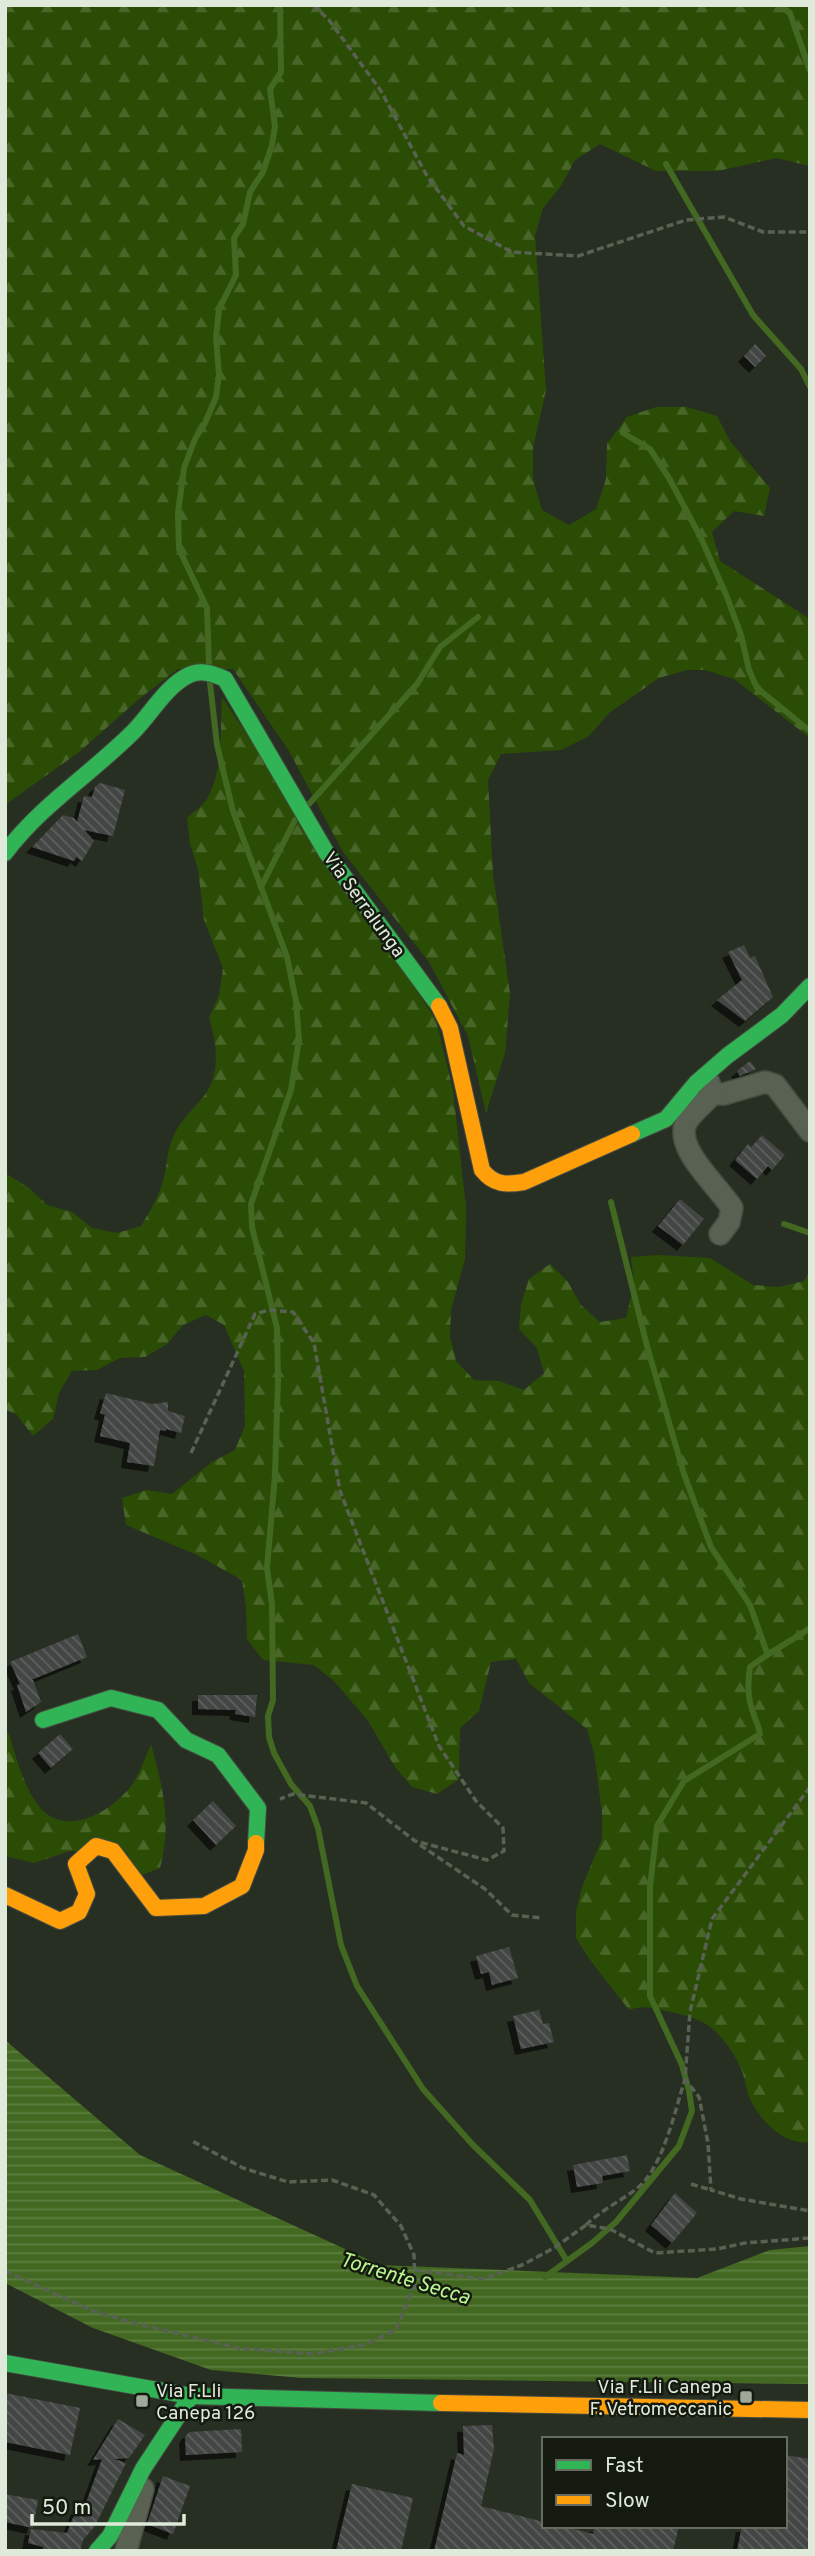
<svg xmlns="http://www.w3.org/2000/svg" width="815" height="2556" viewBox="0 0 815 2556" font-family="Overpass,sans-serif">
<style>
.forest{fill:url(#forest-firs)}
.water{fill:url(#water-rules)}
.lines{fill:none;stroke-linecap:round;stroke-linejoin:round}
.stream{stroke:#426821;stroke-width:6}
.building{fill:url(#building-back-hatch);filter:url(#shadow)}
.street-casing{stroke:#454c40;stroke-width:24}
.fast-casing{stroke:#454c40;stroke-width:18}
.slow-casing{stroke:#454c40;stroke-width:18}
.path{stroke:#596153;stroke-width:3.5;stroke-dasharray:7 3.5;stroke-linecap:butt}
.street{stroke:#586152;stroke-width:21}
.fast{stroke:#30b455;stroke-width:16}
.slow{stroke:#ff9f0a;stroke-width:16}
.poi-dot{fill:#9fa99a;stroke:#141a0f;stroke-width:2.5}
.labels{text-anchor:middle;stroke-width:5;stroke-linejoin:round;paint-order:stroke}
.street-label{font-size:19px;fill:#e0eada;stroke:#141a0f}
.poi-label{font-size:19px;fill:#e0eada;stroke:#141a0f;text-anchor:end}
.water-label{font-size:21px;font-style:italic;fill:#bbf790;stroke:#141a0f}
</style>
<defs>
<pattern id="forest-firs" width="22" height="20" patternUnits="userSpaceOnUse" patternTransform="scale(1.75)"><rect width="22" height="20" fill="#2a4c05"/><path d="M5 1l3.5 6h-7zM16 11l3.5 6h-7z" fill="#496629"/></pattern>
<pattern id="water-rules" width="6" height="5" patternUnits="userSpaceOnUse" patternTransform="scale(1.75)"><rect width="6" height="5" fill="#426821"/><path d="M0 2.5h6" fill="none" stroke="#5d7e41"/></pattern>
<pattern id="building-back-hatch" width="6" height="6" patternUnits="userSpaceOnUse" patternTransform="scale(1.75)"><rect width="6" height="6" fill="#434644"/><path d="M-1 5l2 2M0 0l6 6M5-1l2 2" fill="none" stroke="#5e615e"/></pattern>
<filter id="shadow"><feDropShadow dx="-6" dy="6" stdDeviation="0" flood-color="#0009"/></filter>
</defs>
<rect width="100%" height="100%" fill="#272f22"/>
<!-- forest -->
<g class="forest">
<polygon points="5,5 810,5 810,166 776,158 718,171 656,171 600,144 575,160 561,186 543,208 535,236 546,390 533,448 533,479 542,510 569,525 596,509 606,479 607,444 627,417 656,407 687,407 717,416 730,441 770,488 764,516 734,511 712,532 720,561 810,619 810,738 734,679 705,670 687,670 659,678 609,713 589,736 561,750 501,754 488,780 493,874 510,994 505,1053 486,1113 468,1036 429,962 343,852 289,751 233,669 178,669 139,699 79,752 5,805"/>
<path d="M222 697 436 1020 453 1090 466 1208 465 1259 451 1310 450 1336 456 1361 474 1380 499 1381 524 1390 544 1373 537 1348 519 1329 521 1304 529 1279 550 1264 568 1282 581 1305 600 1322 626 1318 634 1283 631 1257 658 1255 710 1258 753 1285 779 1287 804 1281 810 1269V2142C783 2146 759 2119 749 2097 746 2088 745 2079 742 2071 736 2056 726 2042 715 2031 704 2020 686 2015 671 2012 656 2009 643 2004 629 2010L590 1960 576 1938V1912L582 1887 602 1839V1813L594 1753 587 1729 529 1683 516 1659 491 1662 479 1711 460 1728 459 1779 437 1794 412 1787 395 1767 368 1721 335 1682 314 1665 263 1660 247 1639 246 1607 242 1580 197 1555 126 1525 122 1498 147 1490 172 1494 212 1462 235 1450 245 1426 244 1371 224 1325 206 1315 183 1325 167 1344 145 1357 120 1358 97 1370 72 1371 59 1393 53 1419 33 1436 17 1415 5 1409V1173L28 1187 47 1205 72 1212 92 1228 117 1233 141 1226C151 1210 159 1196 164 1177 167 1165 167 1151 172 1140 178 1122 193 1110 204 1096 221 1073 217 1043 209 1018L219 995 223 968 204 920 198 869 190 844 187 818C193 812 203 806 207 799 224 769 220 730 222 697Z"/>
<path d="M5 1730 9 1734C16 1757 23 1785 38 1805 62 1837 104 1816 126 1792 138 1780 144 1760 151 1744 163 1789 172 1821 160 1868L137 1877 127 1853 70 1851 34 1863 5 1856Z"/>
</g>
<!-- water -->
<polygon class="water" points="5,2040 140,2155 380,2265 697,2278 770,2250 810,2246 810,2384 301,2378 211,2370 93,2328 5,2283"/>
<g class="lines">
<!-- stream -->
<g class="stream">
<polyline points="779,5 790,13 810,71"/>
<polyline points="666,164 753,315 801,369 810,387"/>
<polyline points="623,433 650,449 669,478 701,538 727,597 741,635 749,670 757,688 810,731"/>
<polyline points="209,665 207,608 179,549 178,513 184,468 195,439 205,423 216,397 219,375 216,338 219,309 236,275 234,238 243,224 250,192 263,172 272,145 275,126 270,89 281,72 280,5"/>
<polyline points="210,683 217,745 233,811 287,957 296,1001 299,1040 291,1090 251,1204 252,1227 277,1328 278,1380 275,1475 267,1568 272,1604 273,1700 268,1716 269,1737 274,1753 291,1784 310,1806 318,1828 341,1945 357,1986 423,2089 472,2144 530,2200 567,2261"/>
<polyline points="309,804 417,684 440,647 478,617"/>
<polyline points="261,887 295,820"/>
<polyline points="611,1202 647,1346 684,1474 711,1547 750,1605 767,1653"/>
<polyline points="784,1224 810,1233"/>
<path d="M545 2277 592 2243 616 2222 679 2146 692 2111 689 2091 682 2065 650 1996V1887L657 1826 684 1781 760 1734C759 1726 755 1720 753 1712 747 1697 748 1682 750 1667 769 1652 790 1642 810 1628"/>
</g>
</g>
<!-- building -->
<g class="building">
<polygon points="755,344 766,356 755,367 744,356"/>
<polygon points="100,783 125,790 113,836 84,830 94,841 82,861 76,857 74,861 32,847 63,815 74,818 77,822 84,796 92,797 95,787"/>
<polygon points="744,945 750,958 755,956 773,997 745,1021 717,1000 742,980 728,952"/>
<polygon points="750,1061 756,1069 740,1076 737,1071"/>
<polygon points="762,1135 785,1155 772,1170 768,1166 757,1179 735,1160 748,1144 751,1147"/>
<polygon points="680,1199 704,1219 683,1245 658,1226"/>
<polygon points="106,1393 152,1404 168,1402 168,1411 185,1416 181,1433 166,1429 166,1431 160,1430 154,1466 127,1462 130,1443 100,1436 105,1415 100,1413"/>
<polygon points="78,1634 87,1657 31,1680 33,1680 41,1702 26,1712 17,1685 20,1684 10,1662"/>
<polygon points="198,1695 257,1695 255,1717 235,1714 236,1710 198,1709"/>
<polygon points="60,1734 73,1749 51,1768 38,1753"/>
<polygon points="213,1801 236,1826 216,1845 193,1820"/>
<polygon points="509,1947 518,1978 492,1985 489,1972 481,1974 476,1956"/>
<polygon points="539,2010 543,2024 549,2023 554,2042 521,2049 513,2016"/>
<polygon points="627,2155 630,2171 602,2176 603,2183 577,2187 573,2165"/>
<polygon points="675,2193 697,2213 672,2243 651,2225"/>
<polygon points="5,2393 80,2408 70,2455 5,2442"/>
<polygon points="118,2419 145,2435 129,2458 114,2459 126,2463 95,2526 83,2540 80,2551 41,2551 44,2547 28,2543 31,2529 67,2533 77,2508 83,2511 102,2459 93,2460"/>
<polygon points="492,2425 494,2449 481,2506 544,2522 544,2526 561,2526 593,2534 595,2526 679,2526 673,2551 434,2551 457,2453 464,2455 463,2426"/>
<polygon points="241,2429 242,2452 186,2455 185,2437 189,2432"/>
<polygon points="785,2455 810,2459 810,2551 737,2551 742,2526 785,2526"/>
<polygon points="163,2476 190,2486 173,2534 147,2524"/>
<polygon points="352,2484 413,2498 401,2551 336,2551"/>
<polygon points="5,2494 38,2500 33,2528 5,2522"/>
</g>
<g class="lines">
<defs>
<g id="street">
<polyline points="709,1083 712,1094 724,1094 765,1082 775,1085 810,1131"/>
<path d="M712 1094C705 1103 691 1113 686 1123 674 1149 720 1188 732 1208L729 1222 720 1234"/>
<polyline points="126,2551 143,2489"/>
</g>
<g id="fast">
<path d="M5 853C41 805 91 774 133 732 151 714 166 686 189 675 201 669 214 674 225 679L326 852 439 1006"/>
<polyline points="632,1134 666,1119 696,1083 727,1056 782,1015 810,986"/>
<polyline points="43,1720 111,1698 158,1710 186,1740 218,1755 258,1808 256,1843"/>
<polyline points="5,2363 191,2396 441,2403"/>
<polyline points="97,2551 110,2536 143,2469 191,2396"/>
</g>
<g id="slow">
<path d="M439 1006 450 1028 482 1170C494 1185 506 1185 524 1182L632 1134"/>
<polyline points="5,1895 60,1921 79,1912 87,1894 76,1864 96,1846 113,1851 156,1908 204,1906 242,1886 256,1850 256,1843"/>
<polyline points="441,2403 810,2410"/>
</g>
</defs>
<!-- street casing -->
<use href="#street" class="street-casing"/>
<!-- fast casing -->
<use href="#fast" class="fast-casing"/>
<!-- slow casing -->
<use href="#slow" class="slow-casing"/>
<!-- path -->
<g class="path">
<polyline points="313,5 329,20 381,91 427,176 464,226 512,252 578,256 686,220 724,217 763,232 810,232"/>
<polyline points="191,1453 255,1314 269,1310 293,1312 314,1343 340,1491 439,1746 476,1801 503,1828 504,1851 487,1860 415,1841 366,1803 293,1794 280,1799"/>
<polyline points="810,1787 712,1919 690,2012 685,2079 699,2097 708,2143 711,2190 741,2199 810,2211"/>
<polyline points="420,1845 485,1889 512,1915 542,1918"/>
<polyline points="691,2184 711,2190"/>
<path d="M586 2225C603 2208 631 2196 644 2182 665 2157 675 2111 685 2079"/>
<polyline points="415,2270 484,2279 522,2265 554,2248 586,2225 610,2229 655,2253 717,2249 745,2243 810,2238"/>
<polyline points="5,2271 93,2311 138,2324 238,2348 312,2354 364,2345 396,2330 415,2284 414,2255 401,2226 374,2195 332,2180 288,2182 243,2168 192,2141"/>
</g>
<!-- street -->
<use href="#street" class="street"/>
<!-- fast -->
<use href="#fast" class="fast"/>
<!-- slow -->
<use href="#slow" class="slow"/>
</g>
<!-- markers -->
<g class="poi-dot">
<rect x="739" y="2390" width="14" height="14" rx="3.5"/>
<rect x="135" y="2394" width="14" height="14" rx="3.5"/>
</g>
<g class="labels">
<!-- street labels -->
<g class="street-label">
<text transform="translate(365 904) rotate(54)" y="7">Via Serralunga</text>
</g>
<!-- poi labels -->
<g class="poi-label">
<text x="732" y="2393">Via F.Lli Canepa<tspan x="732" dy="22">F. Vetromeccanic</tspan></text>
<text x="156" y="2397" text-anchor="start">Via F.Lli<tspan x="156" dy="22">Canepa 126</tspan></text>
</g>
<!-- water labels -->
<g class="water-label">
<text transform="translate(405 2278) rotate(17)" y="7">Torrente Secca</text>
</g>
</g>
<!-- border -->
<rect width="815" height="2556" fill="none" stroke="#e0eada" stroke-width="14"/>
<!-- legend -->
<rect x="542" y="2437" width="245" height="91" fill="#141a0f" stroke="#666d60" stroke-width="2"/>
<rect x="556" y="2460" width="35" height="10" fill="#30b455" stroke="#666d60" stroke-width="2"/>
<text x="605" y="2472" font-size="21" fill="#e0eada">Fast</text>
<rect x="556" y="2495" width="35" height="10" fill="#ff9f0a" stroke="#666d60" stroke-width="2"/>
<text x="605" y="2507" font-size="21" fill="#e0eada">Slow</text>
<!-- scale -->
<path d="M32 2514v10h152v-10" fill="none" stroke="#e0eada" stroke-width="3.5"/>
<text x="42" y="2514" font-size="21" fill="#e0eada" stroke="#141a0f" stroke-width="5" paint-order="stroke">50 m</text>
</svg>
